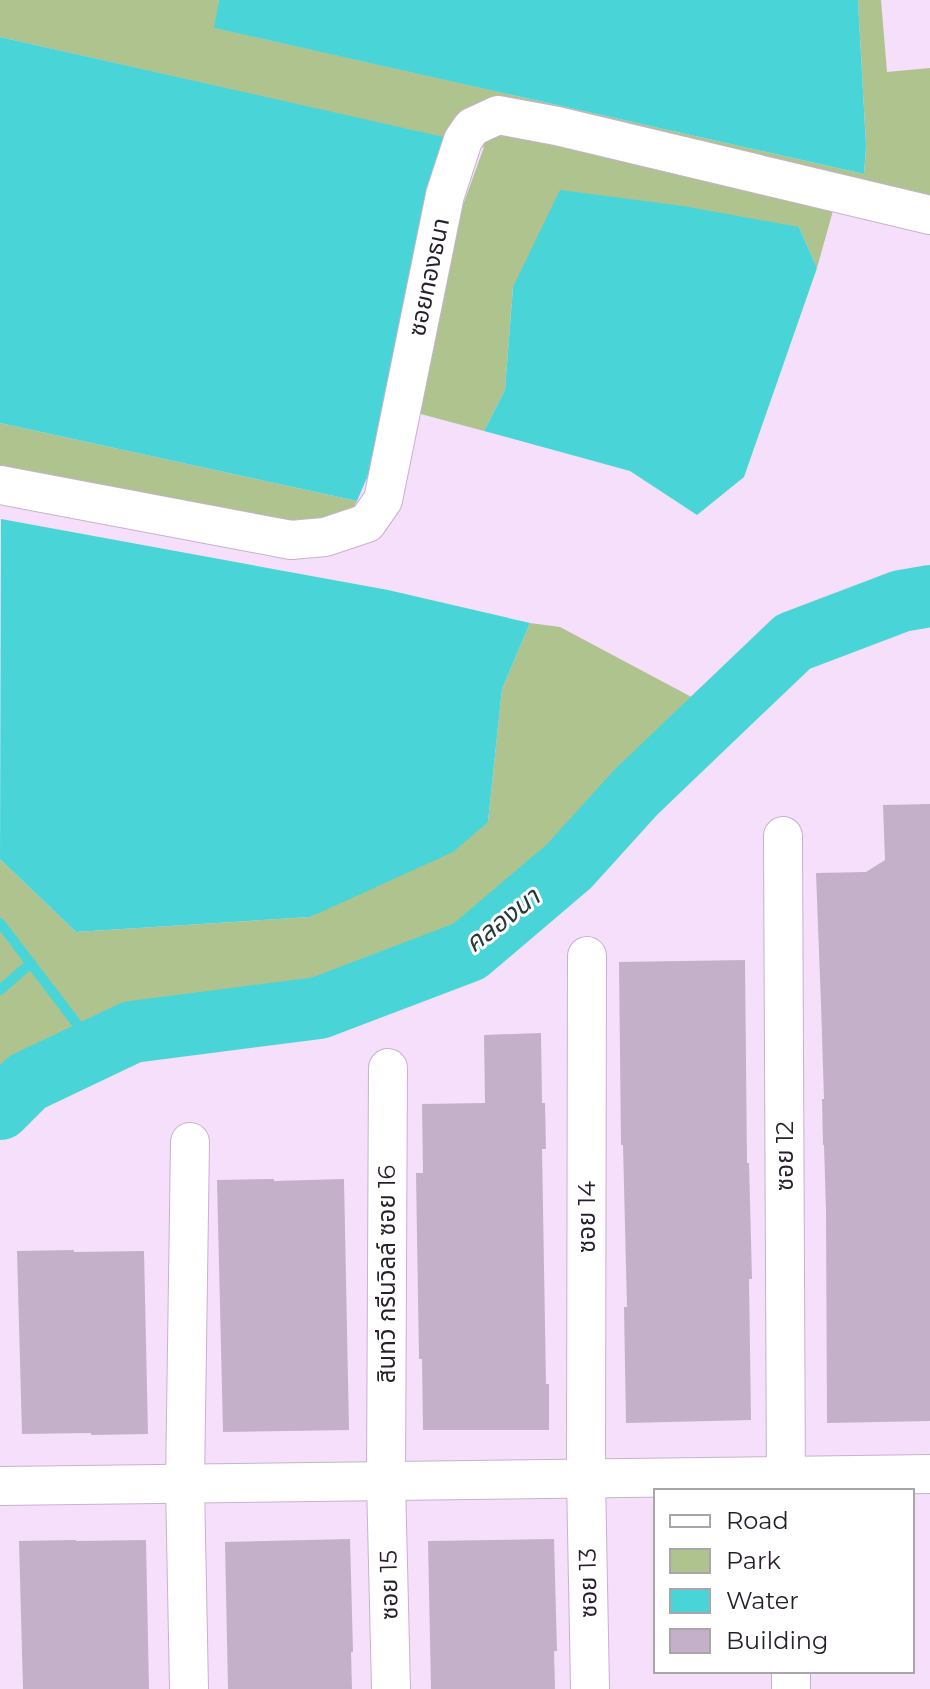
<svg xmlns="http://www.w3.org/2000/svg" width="930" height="1689" viewBox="0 0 930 1689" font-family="Montserrat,'Noto Sans Thai',sans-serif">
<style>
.green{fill:#aec38e}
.water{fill:#49d5d8}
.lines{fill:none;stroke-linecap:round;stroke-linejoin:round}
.stream{stroke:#49d5d8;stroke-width:10}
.river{stroke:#49d5d8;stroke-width:62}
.building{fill:#c5b0ca}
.street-casing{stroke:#c7b2cc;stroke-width:40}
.street{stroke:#fff;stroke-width:38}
.labels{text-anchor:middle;stroke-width:6;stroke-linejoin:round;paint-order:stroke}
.street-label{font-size:24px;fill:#271f29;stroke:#fff}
.water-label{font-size:26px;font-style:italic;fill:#223a3a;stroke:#fff}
</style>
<rect width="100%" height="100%" fill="#f5dffa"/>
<!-- green -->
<g class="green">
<polygon points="0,0 219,0 215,28 864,174 866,146 858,0 881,0 887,72 930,68 930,228 834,207 817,268 799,227 513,287 505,390 484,431 417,413 454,230 484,147 0,37"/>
<polygon points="0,423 357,501 350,515 306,526 0,466"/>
<polygon points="530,623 560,627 699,701 627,779 530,875 451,943 390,966 315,985 121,1008 21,1064 0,1079 0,859 76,932 310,917 488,822 502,689"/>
</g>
<!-- water -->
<g class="water">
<polygon points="219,0 858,0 866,146 864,174 214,28"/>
<polygon points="0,37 448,138 372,466 357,501 0,423"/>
<polygon points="560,190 683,206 799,227 817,268 744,477 697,515 630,471 484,431 505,390 513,287"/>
<polygon points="1,519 388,590 530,623 502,689 488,822 453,852 310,917 76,932 0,859"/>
</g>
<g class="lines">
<!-- stream -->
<g class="stream">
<polyline points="0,923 96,1049"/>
<polyline points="0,990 31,963"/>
</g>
<!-- river -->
<polyline class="river" points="0,1109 27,1082 132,1032 319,1008 469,951 569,866 636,792 793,642 901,601 930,596"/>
</g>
<!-- building -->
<g class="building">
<polygon points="930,804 930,1421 827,1423 826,1211 824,1145 823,1145 822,1099 824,1099 821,1004 816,873 866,872 885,860 883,805"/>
<polygon points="745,960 747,1163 749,1163 752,1279 749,1279 751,1420 626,1423 624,1307 627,1307 623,1145 621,1145 619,962"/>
<polygon points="541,1033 542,1103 545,1103 546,1149 542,1149 546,1384 549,1384 549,1430 423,1430 422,1359 419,1359 416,1173 423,1173 422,1104 485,1103 484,1035"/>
<polygon points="274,1179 274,1181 344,1179 349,1430 223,1432 217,1180"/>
<polygon points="74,1250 74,1252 144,1251 148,1434 91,1435 91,1433 22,1434 17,1251"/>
<polygon points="350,1539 353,1652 351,1652 352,1689 228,1689 225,1542"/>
<polygon points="554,1539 557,1651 554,1651 555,1689 431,1689 428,1541"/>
<polygon points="76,1540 76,1541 146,1540 149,1689 23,1689 19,1541"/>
</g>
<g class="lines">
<defs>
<g id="street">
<polyline points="0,485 291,540 325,537 367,523 383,500 445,195 463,140 472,127 498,115 557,126 930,215"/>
<polyline points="783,836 786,1491"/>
<polyline points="587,956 586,1478 590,1689"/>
<polyline points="388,1068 386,1481 391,1689"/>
<polyline points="0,1486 930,1474"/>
<polyline points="791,1671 791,1689"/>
<polyline points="189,1689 185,1484 190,1142"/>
</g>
</defs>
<!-- street casing -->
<use href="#street" class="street-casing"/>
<!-- street -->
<use href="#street" class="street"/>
</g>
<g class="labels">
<!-- street labels -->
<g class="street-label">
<text transform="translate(429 277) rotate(-78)" y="8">ซอยทองธนา</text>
<text transform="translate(785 1156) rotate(-90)" y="8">ซอย 12</text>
<text transform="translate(587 1217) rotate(-90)" y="8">ซอย 14</text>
<text transform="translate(387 1274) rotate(-90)" y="8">สินทวี กรีนวิลล์ ซอย 16</text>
<text transform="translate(588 1583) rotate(-91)" y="8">ซอย 13</text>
<text transform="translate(389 1585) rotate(-91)" y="8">ซอย 15</text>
</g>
<!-- water labels -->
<g class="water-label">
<text transform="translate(502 920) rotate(-38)" y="9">คลองนา</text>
</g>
</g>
<!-- legend -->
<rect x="654" y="1489" width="260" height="184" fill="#ffffff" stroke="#a9a5a9" stroke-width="2"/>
<rect x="670" y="1515" width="40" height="12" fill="#ffffff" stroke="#a9a5a9" stroke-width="2"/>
<text x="726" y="1529" font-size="24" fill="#271f29">Road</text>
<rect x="670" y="1549" width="40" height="24" fill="#aec38e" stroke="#a9a5a9" stroke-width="2"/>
<text x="726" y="1569" font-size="24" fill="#271f29">Park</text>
<rect x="670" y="1589" width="40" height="24" fill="#49d5d8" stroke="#a9a5a9" stroke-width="2"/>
<text x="726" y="1609" font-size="24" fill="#271f29">Water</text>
<rect x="670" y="1629" width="40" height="24" fill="#c5b0ca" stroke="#a9a5a9" stroke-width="2"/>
<text x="726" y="1649" font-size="24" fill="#271f29">Building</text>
</svg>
